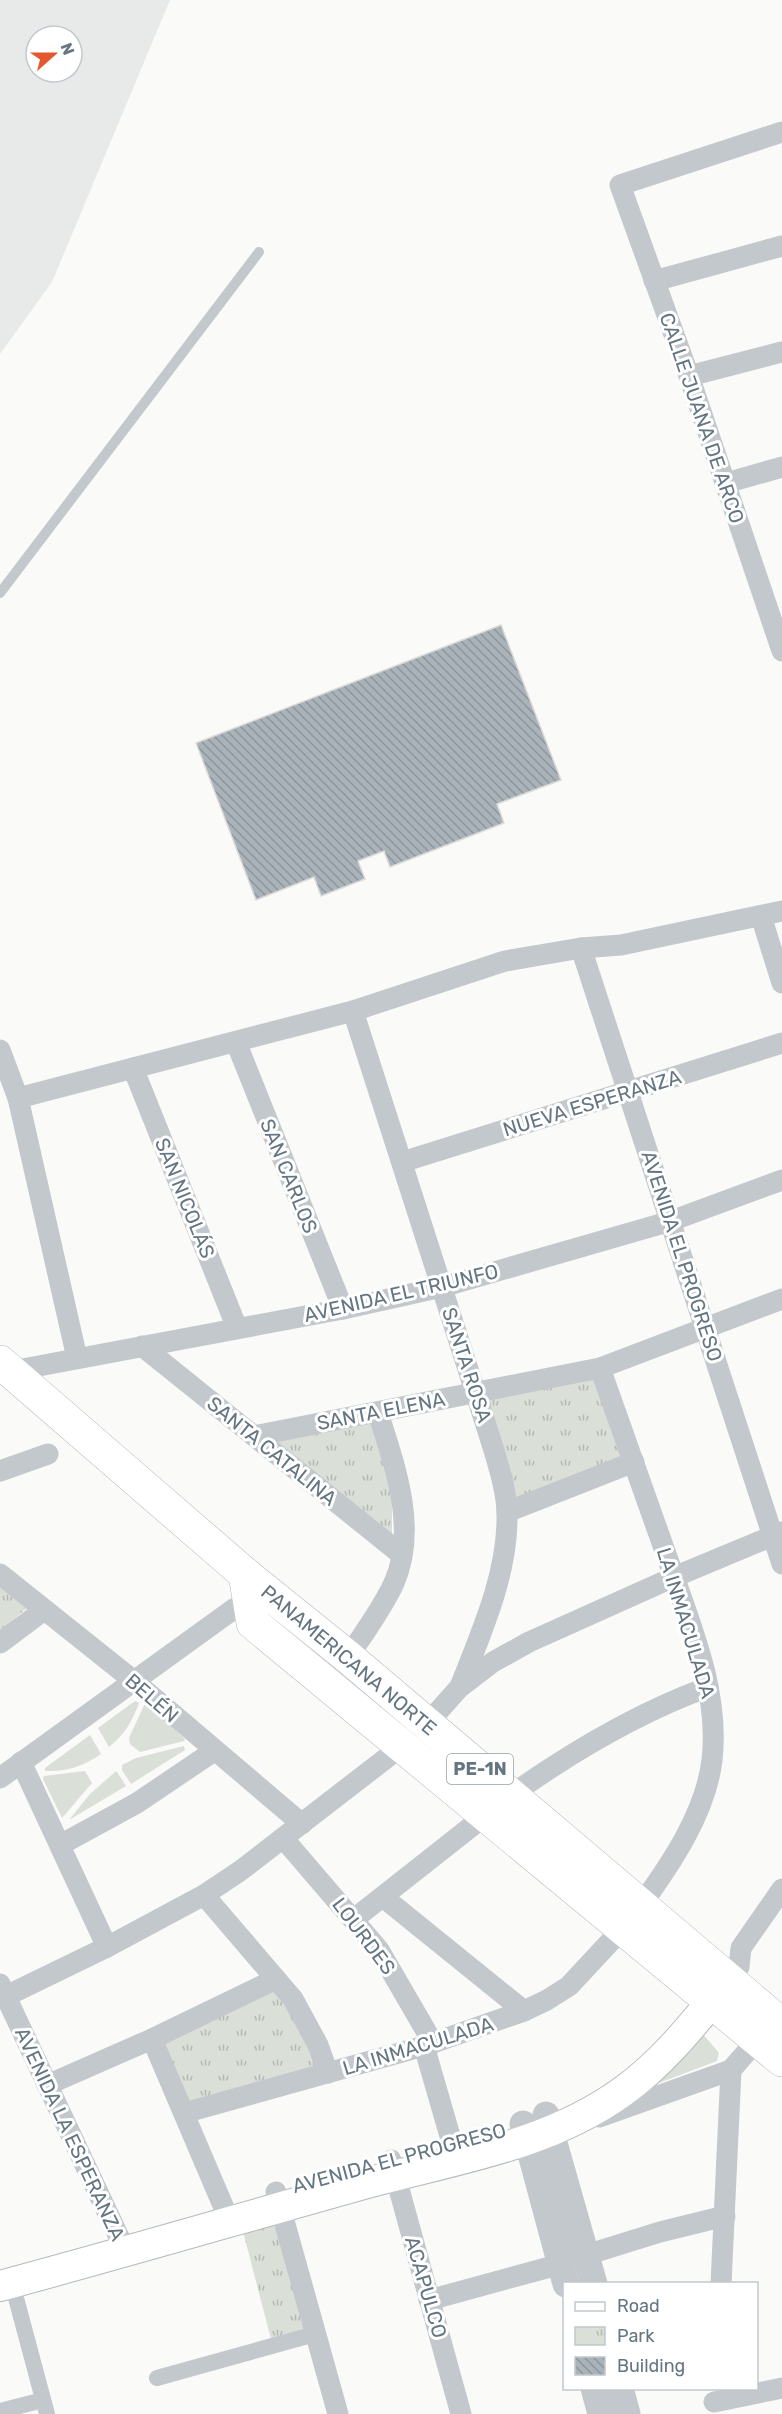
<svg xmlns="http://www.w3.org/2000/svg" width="782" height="2414" viewBox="0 0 782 2414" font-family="Rubik,sans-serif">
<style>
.built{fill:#e8e9e9;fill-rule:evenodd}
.grass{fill:#dadfd7}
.park{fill:url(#park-tufts)}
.building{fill:url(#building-back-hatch);stroke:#dcdcda;stroke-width:1.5}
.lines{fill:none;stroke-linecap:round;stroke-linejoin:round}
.secondary-casing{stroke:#b3babf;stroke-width:32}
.trunk-casing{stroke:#b4b9bd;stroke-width:34}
.service{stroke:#c3c8cc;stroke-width:10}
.pedestrian{stroke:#c3c8cc;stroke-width:16}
.minor{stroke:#c3c8cc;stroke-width:21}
.tertiary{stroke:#c3c8cc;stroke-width:27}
.secondary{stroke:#fff;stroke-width:30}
.trunk{stroke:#fff;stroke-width:33}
.labels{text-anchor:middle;stroke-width:6;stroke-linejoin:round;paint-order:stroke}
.shield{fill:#fff;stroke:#939fa8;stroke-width:1.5}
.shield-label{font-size:18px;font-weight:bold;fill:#657683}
.street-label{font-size:20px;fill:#657683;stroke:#fff}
</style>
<defs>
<pattern id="park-tufts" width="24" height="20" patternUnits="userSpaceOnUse" patternTransform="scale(1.5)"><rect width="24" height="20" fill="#dadfd7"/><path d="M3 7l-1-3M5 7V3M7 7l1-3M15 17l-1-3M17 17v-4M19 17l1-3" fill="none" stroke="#b4b9b4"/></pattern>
<pattern id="building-back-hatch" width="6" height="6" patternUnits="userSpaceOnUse" patternTransform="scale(1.5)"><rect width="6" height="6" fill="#aab3b9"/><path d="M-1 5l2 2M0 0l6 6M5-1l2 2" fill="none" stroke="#8e969c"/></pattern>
</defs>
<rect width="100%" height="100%" fill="#fafaf8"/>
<!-- built -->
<path class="built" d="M0 0H170L52 282 0 354ZM36 36H72V72H36Z"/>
<!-- grass -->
<g class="grass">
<path d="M135 1701 139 1703C132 1722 125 1734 109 1747L98 1728Z"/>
<polygon points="146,1701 185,1739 184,1741 140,1752 130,1744 129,1738"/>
<path d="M90 1735 101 1754C84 1766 66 1772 45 1771V1768Z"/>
<polygon points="184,1746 185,1750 131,1784 122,1770 122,1765 136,1758"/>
<polygon points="85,1771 92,1783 62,1818 43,1779 44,1776"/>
<polygon points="115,1772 117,1772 126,1786 69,1820 90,1794"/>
<polygon points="702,2033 719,2053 717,2061 630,2094"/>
</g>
<!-- park -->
<g class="park">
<polygon points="595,1371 626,1458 513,1505 486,1396"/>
<polygon points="371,1422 392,1487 392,1536 269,1441"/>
<polygon points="0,1584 27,1608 0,1631"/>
<polygon points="273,1985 300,2025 319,2070 186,2106 158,2042"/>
<polygon points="275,2208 306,2328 271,2339 240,2220"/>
</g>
<!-- building -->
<polygon class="building" points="501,625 561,780 497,804 504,823 390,867 384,851 358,861 365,879 321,896 314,877 256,900 196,743"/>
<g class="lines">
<defs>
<path id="secondary" d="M0 2286C123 2253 245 2217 367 2183 455 2159 547 2146 622 2092 662 2064 695 2022 726 1984"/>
<g id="trunk">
<polyline points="0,1362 245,1574 348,1657 782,2025"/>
<polyline points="245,1574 253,1623 782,2060"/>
</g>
</defs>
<!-- secondary casing -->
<use href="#secondary" class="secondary-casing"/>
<!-- trunk casing -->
<use href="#trunk" class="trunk-casing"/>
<!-- service -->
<polyline class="service" points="0,593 259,252"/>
<!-- pedestrian -->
<g class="pedestrian">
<polyline points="12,2283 47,2414"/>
<polyline points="157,2378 315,2334"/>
<polyline points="0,2411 43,2400"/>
</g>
<!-- minor -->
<g class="minor">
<polyline points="782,132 620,185 689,376 782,651"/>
<polyline points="654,281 782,246"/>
<polyline points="689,376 782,352"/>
<polyline points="726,483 782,467"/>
<polyline points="761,916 782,983"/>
<polyline points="581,948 782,1564"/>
<path d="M353 1011 493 1447C499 1468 507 1492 507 1515 508 1574 481 1633 460 1687"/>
<polyline points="236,1042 343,1309"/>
<polyline points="0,1050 18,1098 77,1358"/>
<polyline points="133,1068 237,1328"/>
<polyline points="18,1098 353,1011 505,961 581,948 621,945 782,911"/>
<polyline points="402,1162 782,1043"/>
<polyline points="142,1346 402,1555"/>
<path d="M600 1368C622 1431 645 1494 667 1557 689 1621 720 1690 712 1760 706 1812 671 1864 641 1905"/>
<polyline points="12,1371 343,1309 442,1287 671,1221 782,1180"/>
<polyline points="254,1436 600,1368 782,1299"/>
<polyline points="0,1471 48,1454"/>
<polyline points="507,1512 634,1462"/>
<polyline points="0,1574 134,1681 302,1824"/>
<polyline points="0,1643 44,1610"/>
<path d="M348 1657C364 1633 382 1609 394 1583 418 1529 395 1466 378 1413"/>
<polyline points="21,1762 107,1947"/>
<polyline points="0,1778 235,1608"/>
<path d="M511 1795C573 1751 637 1713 708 1687"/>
<polyline points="283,1838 379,1950 433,2043"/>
<polyline points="60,1845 137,1803 214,1751"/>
<polyline points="204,1895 293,1999 318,2045 328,2073"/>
<polyline points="383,1897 524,2011"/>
<polyline points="354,1919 486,1815"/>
<polyline points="729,1980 739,1967 741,1948 782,1889"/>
<polyline points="0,1984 126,2252"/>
<polyline points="0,1999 107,1947 204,1895 240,1871 402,1746 427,1724 459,1688 493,1662 529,1642 674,1577 782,1532"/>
<polyline points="152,2039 230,2222"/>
<polyline points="424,2046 452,2143"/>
<polyline points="47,2085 152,2039 276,1979"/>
<polyline points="184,2113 424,2046 524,2011 547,2000 569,1986 623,1928"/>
<polyline points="599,2117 731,2070"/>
<polyline points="391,2160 461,2414"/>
<polyline points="276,2192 338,2414"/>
<polyline points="586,2255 660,2232 725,2216"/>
<polyline points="721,2284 731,2070 758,2039"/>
<polyline points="429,2300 561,2264"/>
<polyline points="714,2402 782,2388"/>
</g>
<!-- tertiary -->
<g class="tertiary">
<polyline points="546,2115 594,2284"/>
<polyline points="523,2124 566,2284"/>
<polyline points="594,2388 601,2414"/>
<polyline points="620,2388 627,2414"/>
</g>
<!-- secondary -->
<use href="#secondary" class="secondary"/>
<!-- trunk -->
<use href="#trunk" class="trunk"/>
</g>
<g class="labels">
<!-- shield labels -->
<rect class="shield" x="447" y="1754" width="66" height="30" rx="4.5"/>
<g class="shield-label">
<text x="480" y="1775">PE-1N</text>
</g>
<!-- street labels -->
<g class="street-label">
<text transform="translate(702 418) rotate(71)" y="7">CALLE JUANA DE ARCO</text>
<text transform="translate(592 1103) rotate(-17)" y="7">NUEVA ESPERANZA</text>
<text transform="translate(289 1176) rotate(68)" y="7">SAN CARLOS</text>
<text transform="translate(185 1198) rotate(68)" y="7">SAN NICOLÁS</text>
<text transform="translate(682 1256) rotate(72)" y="7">AVENIDA EL PROGRESO</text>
<text transform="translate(401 1293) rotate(-13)" y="7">AVENIDA EL TRIUNFO</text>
<text transform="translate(467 1365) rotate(72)" y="7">SANTA ROSA</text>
<text transform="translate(381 1411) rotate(-11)" y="7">SANTA ELENA</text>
<text transform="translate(272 1451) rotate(39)" y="7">SANTA CATALINA</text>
<text transform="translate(686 1623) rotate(73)" y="7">LA INMACULADA</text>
<text transform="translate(349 1660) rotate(40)" y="7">PANAMERICANA NORTE</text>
<text transform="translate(152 1698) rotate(41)" y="7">BELÉN</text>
<text transform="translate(364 1936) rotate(53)" y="7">LOURDES</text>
<text transform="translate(418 2046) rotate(-17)" y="7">LA INMACULADA</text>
<text transform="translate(70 2134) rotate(65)" y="7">AVENIDA LA ESPERANZA</text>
<text transform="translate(399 2158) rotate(-15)" y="7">AVENIDA EL PROGRESO</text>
<text transform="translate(426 2287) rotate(74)" y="7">ACAPULCO</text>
</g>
</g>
<!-- legend -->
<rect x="563" y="2282" width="195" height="108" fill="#ffffff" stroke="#c1c8cd" stroke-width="1.5"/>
<rect x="575" y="2302" width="30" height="9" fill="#ffffff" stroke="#c1c8cd" stroke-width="1.5"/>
<text x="617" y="2312" font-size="18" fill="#657683">Road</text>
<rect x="575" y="2327" width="30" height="18" fill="url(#park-tufts)" stroke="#c1c8cd" stroke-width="1.5"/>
<text x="617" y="2342" font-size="18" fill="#657683">Park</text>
<rect x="575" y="2357" width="30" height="18" fill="url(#building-back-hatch)" stroke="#c1c8cd" stroke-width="1.5"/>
<text x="617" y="2372" font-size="18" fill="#657683">Building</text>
<!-- north arrow -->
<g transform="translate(54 54) rotate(69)"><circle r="28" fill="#ffffff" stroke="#c1c8cd" stroke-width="1.5"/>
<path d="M0-4.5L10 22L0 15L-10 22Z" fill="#e4572e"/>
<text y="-9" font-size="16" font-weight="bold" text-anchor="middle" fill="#657683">N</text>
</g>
</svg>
